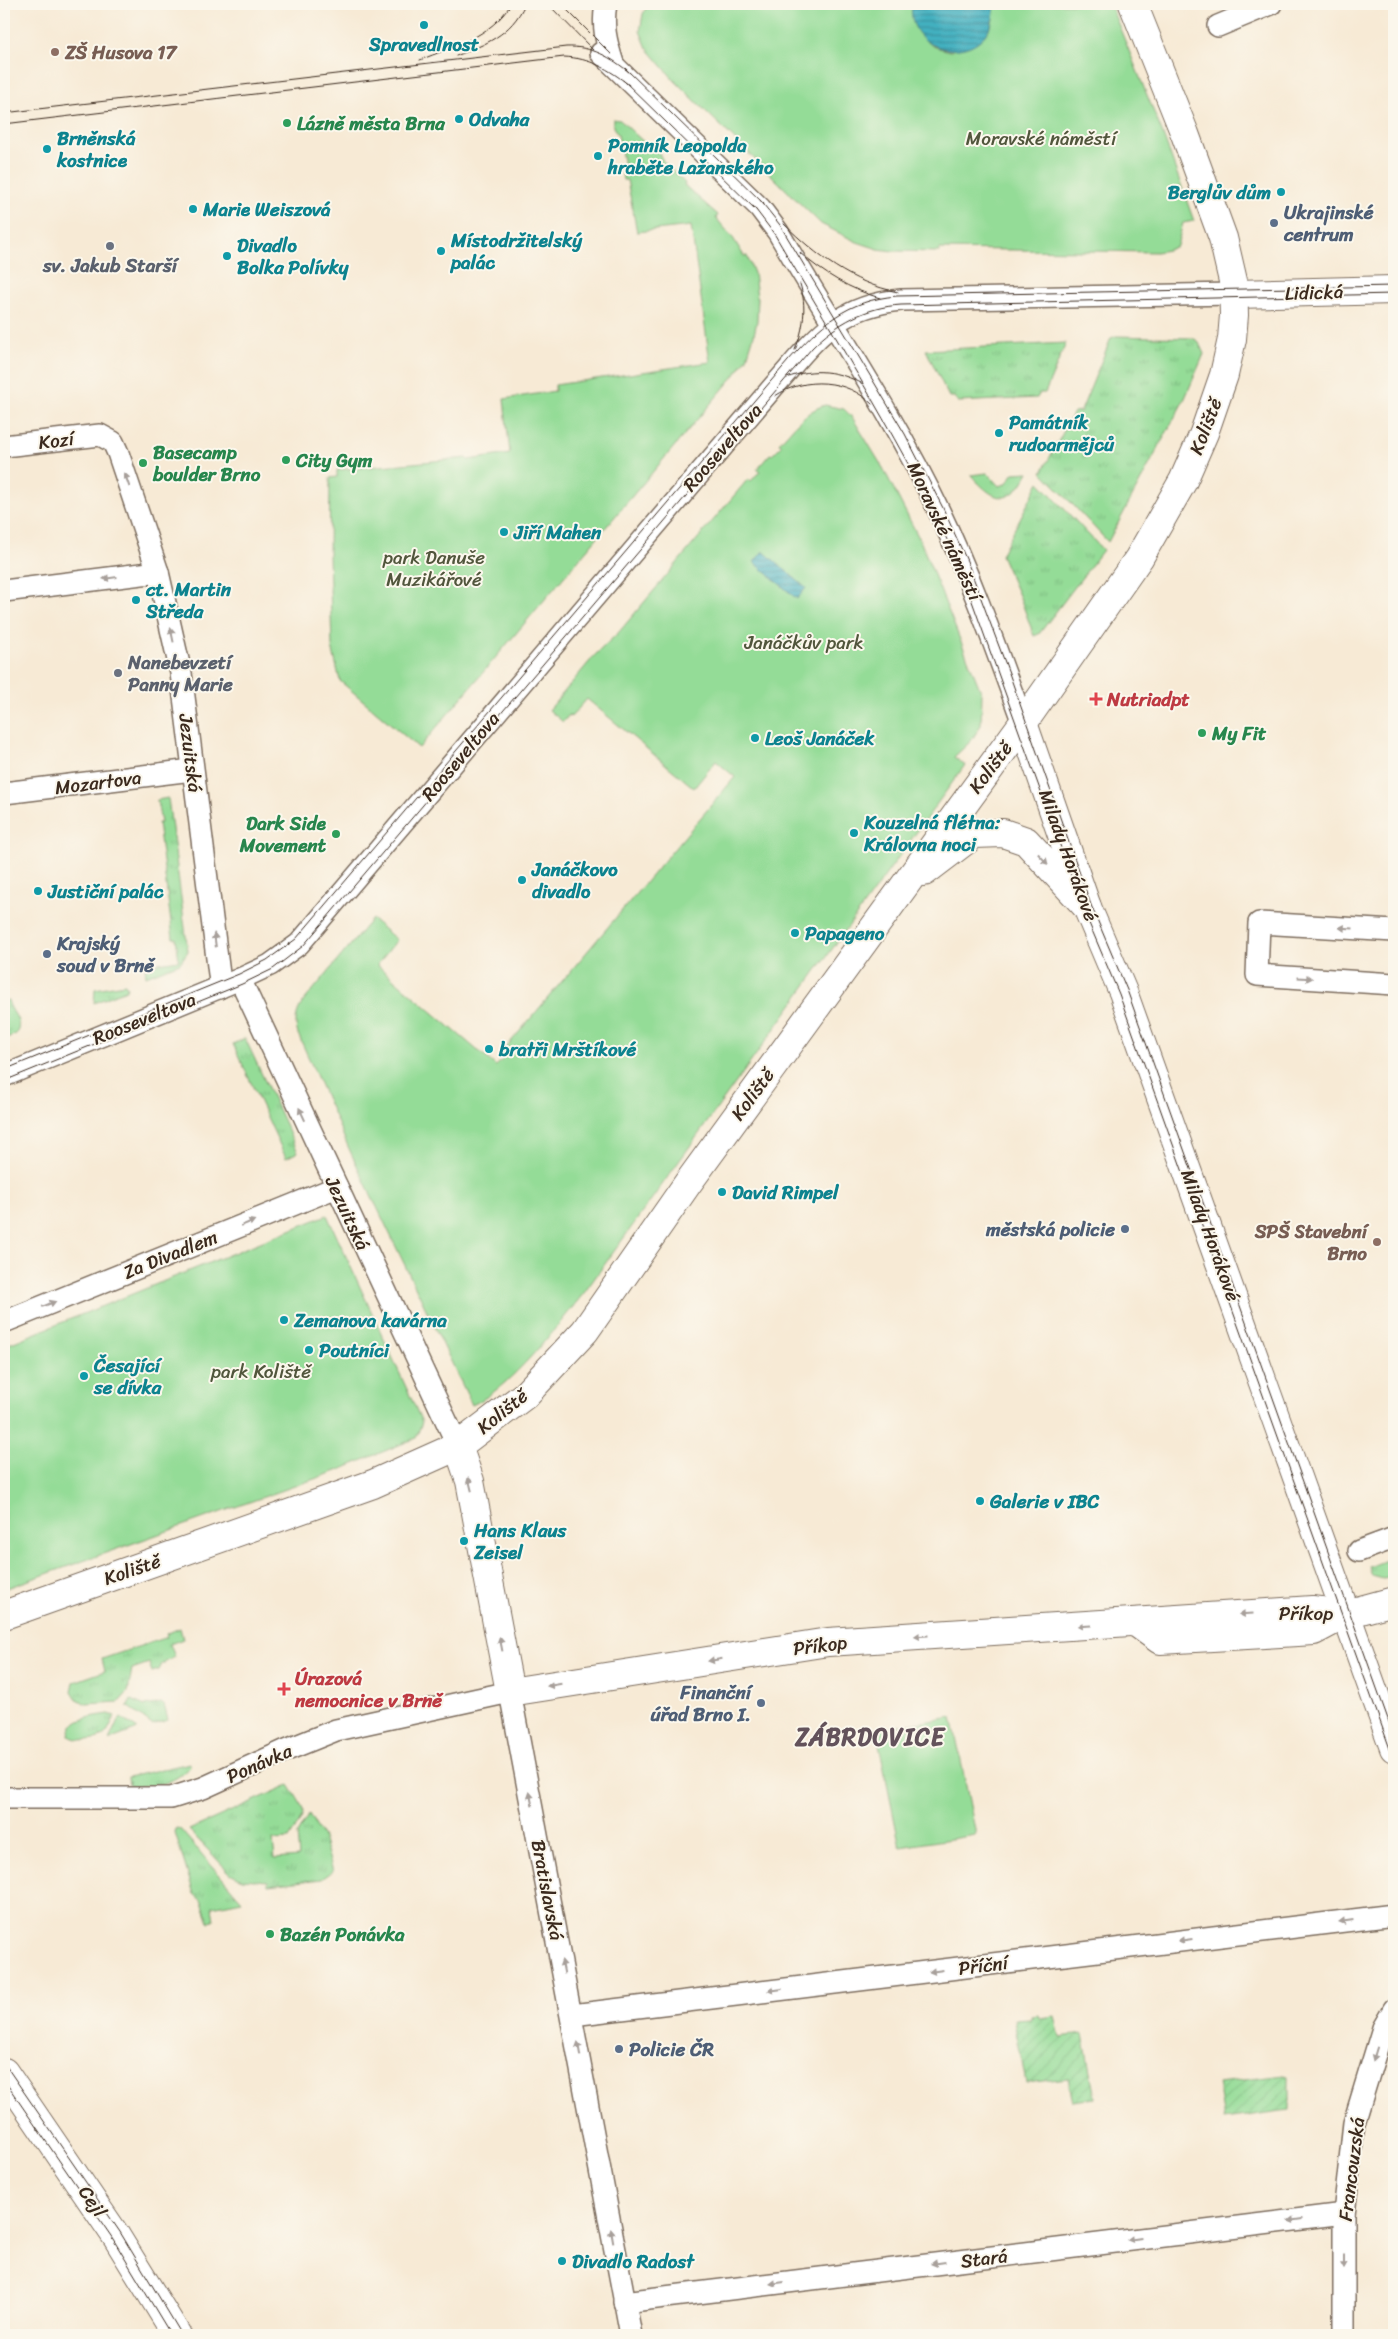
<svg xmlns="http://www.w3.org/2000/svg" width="1398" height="2339" viewBox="0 0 1398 2339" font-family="Sriracha,sans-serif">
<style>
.grass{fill:url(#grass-tufts);stroke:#68835a}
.park{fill:#94dc97;stroke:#68835a}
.garden{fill:url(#garden-furrows);stroke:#68835a}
.water{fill:url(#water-rules);stroke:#3f6d6f}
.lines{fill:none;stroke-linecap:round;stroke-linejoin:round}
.minor-casing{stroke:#7d6d5e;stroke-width:24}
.tertiary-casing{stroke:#7d6d5e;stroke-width:30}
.secondary-casing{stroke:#7d6d5e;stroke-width:30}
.minor{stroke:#fff;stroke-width:21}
.tertiary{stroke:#fff;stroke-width:28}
.secondary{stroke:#fff;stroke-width:28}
.tram{stroke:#3b2a1e;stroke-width:1}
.oneway{fill:#a79f9a}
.culture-dot{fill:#0f9aa8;stroke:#fbf7ec;stroke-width:2}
.education-dot{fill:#8d6e63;stroke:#fbf7ec;stroke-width:2}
.leisure-dot{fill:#2e9e5b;stroke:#fbf7ec;stroke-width:2}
.service-dot{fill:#5c6f8a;stroke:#fbf7ec;stroke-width:2}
.worship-dot{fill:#6b7280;stroke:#fbf7ec;stroke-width:2}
.health-dot{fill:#e0444e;stroke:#fbf7ec;stroke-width:2}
.labels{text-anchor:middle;stroke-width:4;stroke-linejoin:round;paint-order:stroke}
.culture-label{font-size:19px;font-weight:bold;fill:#0d838f;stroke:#fbf7ec;text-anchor:start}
.education-label{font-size:19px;font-weight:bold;fill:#785e54;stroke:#fbf7ec;text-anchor:start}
.leisure-label{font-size:19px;font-weight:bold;fill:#27864d;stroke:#fbf7ec;text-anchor:start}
.park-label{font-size:19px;fill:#51563c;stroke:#fbf7ec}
.service-label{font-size:19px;font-weight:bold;fill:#4e5e75;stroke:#fbf7ec;text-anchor:start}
.worship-label{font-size:19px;font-weight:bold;fill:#5b616d;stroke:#fbf7ec}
.street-label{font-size:19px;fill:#3b2a1e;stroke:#fbf7ec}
.health-label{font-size:19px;font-weight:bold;fill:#be3a42;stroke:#fbf7ec;text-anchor:start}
.district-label{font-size:24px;font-weight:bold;letter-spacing:1px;fill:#63525b;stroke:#fbf7ec}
</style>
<defs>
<pattern id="grass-tufts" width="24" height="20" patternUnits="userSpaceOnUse" patternTransform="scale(1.25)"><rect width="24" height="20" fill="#94dc97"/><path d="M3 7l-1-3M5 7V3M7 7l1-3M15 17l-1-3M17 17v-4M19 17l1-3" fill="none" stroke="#80bd82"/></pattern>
<pattern id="garden-furrows" width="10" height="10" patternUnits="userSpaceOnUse" patternTransform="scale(1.25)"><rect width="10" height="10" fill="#94dc97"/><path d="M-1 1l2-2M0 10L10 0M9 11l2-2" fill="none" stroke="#80bd82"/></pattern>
<pattern id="water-rules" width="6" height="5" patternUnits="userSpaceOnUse" patternTransform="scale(1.25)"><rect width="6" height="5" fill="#43b0c0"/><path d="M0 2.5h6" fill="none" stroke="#398f9b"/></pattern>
</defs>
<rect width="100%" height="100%" fill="#fbf7ec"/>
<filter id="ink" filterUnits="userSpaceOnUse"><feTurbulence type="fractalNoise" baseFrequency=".02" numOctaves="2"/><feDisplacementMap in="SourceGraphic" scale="10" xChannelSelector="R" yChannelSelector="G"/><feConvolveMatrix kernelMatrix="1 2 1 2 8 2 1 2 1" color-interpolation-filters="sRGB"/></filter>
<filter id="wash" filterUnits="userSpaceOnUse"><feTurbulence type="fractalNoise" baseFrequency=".0096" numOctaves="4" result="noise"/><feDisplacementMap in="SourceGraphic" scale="20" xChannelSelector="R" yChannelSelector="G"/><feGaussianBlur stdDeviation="1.12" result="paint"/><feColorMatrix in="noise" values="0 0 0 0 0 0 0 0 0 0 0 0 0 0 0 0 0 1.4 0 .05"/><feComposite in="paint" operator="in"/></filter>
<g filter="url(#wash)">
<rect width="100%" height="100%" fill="#f7ead5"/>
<!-- grass -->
<g class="grass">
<polygon points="1116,336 1192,338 1198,341 1204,354 1185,398 1108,542 1042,472 1074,412 1081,411 1111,338"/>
<polygon points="1066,343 1045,393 1040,393 1037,398 958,402 954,397 949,397 926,350"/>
<path d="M1029 472C1009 508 995 502 971 475L987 473 999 486 1006 484 1014 473Z"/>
<polygon points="1039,482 1103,550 1039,634 1034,636 1021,600 1001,555"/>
<polygon points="168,798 188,951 180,963 146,976 145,965 179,960 176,938 173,938 158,823 161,823 157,800"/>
<polygon points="125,984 127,987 126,990 94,1003 95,989"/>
<path d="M8 1000C11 1014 24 1019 16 1034L4 1039V1001Z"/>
<polygon points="245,1038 298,1152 286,1158 233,1044"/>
<polygon points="1394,1557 1394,1577 1383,1579 1372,1576 1369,1567"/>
<polygon points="180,1628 183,1639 170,1644 175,1657 162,1664 159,1670 152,1672 149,1663 132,1669 128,1692 119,1702 86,1704 78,1701 72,1691 74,1682 105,1671 102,1659 167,1637 166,1634"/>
<polygon points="131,1700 145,1706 161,1703 164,1705 168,1720 152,1725 127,1706"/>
<path d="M109 1714 115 1716C112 1721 109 1731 104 1735 98 1741 74 1742 69 1735 70 1718 96 1716 109 1714Z"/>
<polygon points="121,1718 138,1729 109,1740 118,1720"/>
<path d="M190 1763V1766C173 1786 155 1786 129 1786L128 1777Z"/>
<path d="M289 1785C308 1815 307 1809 289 1839L273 1840 275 1859 299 1857 297 1834 309 1814 323 1838 333 1871 322 1879 268 1885V1881L242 1879 230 1873 189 1830Z"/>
<polygon points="176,1828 180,1829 242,1901 212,1907 214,1921 209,1922 201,1900 194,1894 175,1833"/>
</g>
<!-- park -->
<g class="park">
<path d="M648 4H912C911 12 922 35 928 42 933 48 943 49 951 51L991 26 994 14V4H1110L1162 132 1194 221 1183 223 1177 246 1168 250 1156 252 940 249 939 252 893 251 878 249 857 242 821 224 675 81 647 48 640 31 643 14Z"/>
<polygon points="613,119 620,120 648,146 658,151 663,161 685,183 684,185 718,215 716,218 733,238 744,256 747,256 754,273 757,297 758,297 757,321 754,335 747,358 734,376 419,748 340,681 332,647 329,555 330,478 337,477 337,470 467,458 468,460 510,454 504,399 555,391 555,385 710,362 691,226 637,232 627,180 623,180 622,172 625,171 618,135 613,127"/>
<path d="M825 405 844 409 852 417 883 468 920 540 982 694 981 725 971 741 954 757 965 765 584 1293C557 1326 510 1389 472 1405L350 1151 298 1034C294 1022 296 1012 303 1002L372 919 397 940 377 965 496 1066C500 1062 503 1059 506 1054L503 1051 735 777 716 761 694 788 587 699 571 717 569 715 563 722 549 710 595 655 619 632 748 479 751 481 760 471 757 469 770 454 772 455 782 445 779 443C793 428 805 411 825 405Z"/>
<polygon points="327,1215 422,1422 416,1438 337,1471 4,1589 4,1346"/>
<polygon points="952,1717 976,1835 900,1847 876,1730"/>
</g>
<!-- garden -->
<g class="garden">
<polygon points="1038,2015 1039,2018 1055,2016 1060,2037 1083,2034 1095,2098 1073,2101 1068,2078 1026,2083 1014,2020 1031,2019 1031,2016"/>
<polygon points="1285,2075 1289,2076 1289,2110 1224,2119 1218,2083"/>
</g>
<!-- water -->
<g class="water">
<path d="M912 4H994C997 68 904 61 912 4Z"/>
<polygon points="763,551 806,588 797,599 754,562"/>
</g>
</g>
<g filter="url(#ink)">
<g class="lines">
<defs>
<g id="minor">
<path d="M606 4C602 25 606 42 613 63"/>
<polyline points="1218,26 1271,4"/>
<path d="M601 53 760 208 778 232C832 325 893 414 939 511 972 580 997 652 1023 723"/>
<polyline points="4,446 100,435 113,442 118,453 158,572 181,673 220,982 219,988"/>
<polyline points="4,591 158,572"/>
<polyline points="4,793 192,770"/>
<polyline points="1394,931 1259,923 1257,975 1394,984"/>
<polyline points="240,979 458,1446"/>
<path d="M4 1076 240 979 270 965 299 944 774 386C815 340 836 306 901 300L1234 294"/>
<polyline points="4,1322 337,1187"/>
<polyline points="1359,1551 1394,1538"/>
<polyline points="4,1798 171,1798 203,1788 284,1751 336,1730 510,1692 631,2335"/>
<polyline points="572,2015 1394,1915"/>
<polyline points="624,2302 1344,2214"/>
<polyline points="1344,2335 1344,2214 1354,2123 1383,2028 1394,2009"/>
</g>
<g id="tertiary">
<polyline points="1234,294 1394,290"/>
<polyline points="1023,723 1087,907 1123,992 1394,1748"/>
<polyline points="458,1446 470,1481 510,1692 828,1642 1312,1610 1346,1614"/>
<polyline points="1132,1622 1138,1624 1160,1640 1314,1631 1346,1614 1394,1601"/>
<polyline points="4,2072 116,2236 177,2335"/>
</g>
<g id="secondary">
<polyline points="924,872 974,834 1003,833 1026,841 1087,907"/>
<polyline points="4,1615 373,1484 458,1446 525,1395 585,1331 688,1183 1026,719 1139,558 1183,481 1204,433 1224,375 1232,339 1234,315 1233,281 1223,238 1185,134 1133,4"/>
</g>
</defs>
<!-- minor casing -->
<use href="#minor" class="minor-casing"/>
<!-- tertiary casing -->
<use href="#tertiary" class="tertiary-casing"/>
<!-- secondary casing -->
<use href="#secondary" class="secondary-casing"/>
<!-- minor -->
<use href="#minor" class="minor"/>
<!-- tertiary -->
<use href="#tertiary" class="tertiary"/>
<!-- secondary -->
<use href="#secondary" class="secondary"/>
<!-- tram -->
<g class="tram">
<polyline points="548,4 593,50"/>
<polyline points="561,4 611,54"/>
<path d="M456 56C486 44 511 35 525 4"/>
<path d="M420 60C454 46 491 37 511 4"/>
<polyline points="625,68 764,204"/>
<polyline points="623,80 757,211"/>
<path d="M4 113 566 47C592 46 611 57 630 73"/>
<path d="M4 124 564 57C590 58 609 69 629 85"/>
<polyline points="760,200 780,225 905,434 943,508 967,561 1009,673 1091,905 1127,990 1394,1736"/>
<path d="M753 206 775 235C839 344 906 450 959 565L1083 909 1119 994 1394 1760"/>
<path d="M784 224C817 256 851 283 898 292"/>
<path d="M800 253C824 274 849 289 880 298"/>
<path d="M795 350C804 329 807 306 800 284"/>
<path d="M787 378C813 367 839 371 863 384"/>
<path d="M775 396C805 376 847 379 872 404"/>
<path d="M4 1070 239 974 267 960 296 939 788 361C820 325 847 300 897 296L1394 286"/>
<path d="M4 1081 242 984 273 969 303 946 812 348C837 323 866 307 901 305L1394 294"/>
<polyline points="4,2063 120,2232 182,2335"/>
<polyline points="4,2080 113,2239 171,2335"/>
</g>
</g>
<!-- one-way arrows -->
<defs><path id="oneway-solid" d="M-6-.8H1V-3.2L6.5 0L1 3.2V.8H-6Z" transform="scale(1.25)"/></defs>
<g class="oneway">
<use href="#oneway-solid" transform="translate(127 480) rotate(-109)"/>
<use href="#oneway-solid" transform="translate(110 578) rotate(173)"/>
<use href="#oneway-solid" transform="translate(172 635) rotate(-102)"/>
<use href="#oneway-solid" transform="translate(1043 859) rotate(47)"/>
<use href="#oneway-solid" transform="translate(1346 928) rotate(-177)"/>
<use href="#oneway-solid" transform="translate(215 940) rotate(-97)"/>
<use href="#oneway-solid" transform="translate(1305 978) rotate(4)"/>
<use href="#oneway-solid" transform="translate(302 1114) rotate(-115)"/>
<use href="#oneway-solid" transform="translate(248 1223) rotate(-22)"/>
<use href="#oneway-solid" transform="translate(49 1304) rotate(-22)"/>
<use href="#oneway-solid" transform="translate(470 1484) rotate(-104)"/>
<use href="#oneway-solid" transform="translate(1246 1614) rotate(176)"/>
<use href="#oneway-solid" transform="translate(1084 1626) rotate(176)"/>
<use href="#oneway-solid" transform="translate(921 1636) rotate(176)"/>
<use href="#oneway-solid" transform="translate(501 1644) rotate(-101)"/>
<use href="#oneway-solid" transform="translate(715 1660) rotate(171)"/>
<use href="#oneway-solid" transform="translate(554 1685) rotate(171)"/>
<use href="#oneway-solid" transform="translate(531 1799) rotate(-101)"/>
<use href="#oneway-solid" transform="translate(1346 1921) rotate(173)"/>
<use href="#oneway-solid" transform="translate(1185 1940) rotate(173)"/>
<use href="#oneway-solid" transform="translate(563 1967) rotate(-101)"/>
<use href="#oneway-solid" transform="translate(936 1971) rotate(173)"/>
<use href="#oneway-solid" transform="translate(775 1990) rotate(173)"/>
<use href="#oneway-solid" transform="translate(579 2049) rotate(-100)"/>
<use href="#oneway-solid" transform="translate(1375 2054) rotate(107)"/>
<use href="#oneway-solid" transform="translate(1295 2220) rotate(173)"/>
<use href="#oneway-solid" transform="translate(612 2236) rotate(-100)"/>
<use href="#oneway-solid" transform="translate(1134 2239) rotate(173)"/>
<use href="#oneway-solid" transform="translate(1344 2262) rotate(90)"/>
<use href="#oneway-solid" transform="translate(938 2263) rotate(173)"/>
<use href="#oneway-solid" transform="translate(777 2283) rotate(173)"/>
</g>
</g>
<!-- markers -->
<g class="culture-dot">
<circle cx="424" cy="25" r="5"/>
<circle cx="459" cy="119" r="5"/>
<circle cx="47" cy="149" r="5"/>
<circle cx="598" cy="156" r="5"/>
<circle cx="1281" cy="192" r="5"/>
<circle cx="193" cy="209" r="5"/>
<circle cx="441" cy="251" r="5"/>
<circle cx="227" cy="256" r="5"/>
<circle cx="999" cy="433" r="5"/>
<circle cx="504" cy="532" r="5"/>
<circle cx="136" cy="600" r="5"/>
<circle cx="755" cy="738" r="5"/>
<circle cx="854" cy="833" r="5"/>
<circle cx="522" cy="880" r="5"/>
<circle cx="38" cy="891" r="5"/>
<circle cx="795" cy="933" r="5"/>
<circle cx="489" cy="1049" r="5"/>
<circle cx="722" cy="1192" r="5"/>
<circle cx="284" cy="1320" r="5"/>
<circle cx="309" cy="1350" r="5"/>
<circle cx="84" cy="1376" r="5"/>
<circle cx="980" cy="1501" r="5"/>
<circle cx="464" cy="1541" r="5"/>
<circle cx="562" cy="2261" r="5"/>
</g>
<g class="education-dot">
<circle cx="55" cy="52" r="5"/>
<circle cx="1377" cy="1242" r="5"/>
</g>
<g class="leisure-dot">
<circle cx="287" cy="123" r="5"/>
<circle cx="286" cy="460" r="5"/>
<circle cx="143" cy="463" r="5"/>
<circle cx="1202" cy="733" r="5"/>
<circle cx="336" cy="834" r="5"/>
<circle cx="270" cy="1934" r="5"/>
</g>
<g class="service-dot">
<circle cx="1274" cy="223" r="5"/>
<circle cx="47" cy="954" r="5"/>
<circle cx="1125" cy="1229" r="5"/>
<circle cx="761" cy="1703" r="5"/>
<circle cx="619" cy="2049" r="5"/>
</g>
<g class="worship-dot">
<circle cx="110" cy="246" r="5"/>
<circle cx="118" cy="673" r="5"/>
</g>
<g class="health-dot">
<path d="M1093.5 691.5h5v5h5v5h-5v5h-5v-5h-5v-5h5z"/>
<path d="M281.5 1681.5h5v5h5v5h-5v5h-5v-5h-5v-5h5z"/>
</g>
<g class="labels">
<!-- culture labels -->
<g class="culture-label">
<text x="424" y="51" text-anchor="middle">Spravedlnost</text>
<text x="469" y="126">Odvaha</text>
<text x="57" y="145">Brněnská<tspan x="57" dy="22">kostnice</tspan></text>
<text x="608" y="152">Pomník Leopolda<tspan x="608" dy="22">hraběte Lažanského</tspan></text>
<text x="1271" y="199" text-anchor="end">Berglův dům</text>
<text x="203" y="216">Marie Weiszová</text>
<text x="451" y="247">Místodržitelský<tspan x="451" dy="22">palác</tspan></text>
<text x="237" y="252">Divadlo<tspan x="237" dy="22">Bolka Polívky</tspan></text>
<text x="1009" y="429">Památník<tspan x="1009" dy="22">rudoarmějců</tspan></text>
<text x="514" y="539">Jiří Mahen</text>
<text x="146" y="596">ct. Martin<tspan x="146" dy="22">Středa</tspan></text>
<text x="765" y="745">Leoš Janáček</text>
<text x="864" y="829">Kouzelná flétna:<tspan x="864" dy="22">Královna noci</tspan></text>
<text x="532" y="876">Janáčkovo<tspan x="532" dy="22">divadlo</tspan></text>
<text x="48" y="898">Justiční palác</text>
<text x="805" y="940">Papageno</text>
<text x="499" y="1056">bratři Mrštíkové</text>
<text x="732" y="1199">David Rimpel</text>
<text x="294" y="1327">Zemanova kavárna</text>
<text x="319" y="1357">Poutníci</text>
<text x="94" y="1372">Česající<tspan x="94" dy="22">se dívka</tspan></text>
<text x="990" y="1508">Galerie v IBC</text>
<text x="474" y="1537">Hans Klaus<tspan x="474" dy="22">Zeisel</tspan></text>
<text x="572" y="2268">Divadlo Radost</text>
</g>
<!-- education labels -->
<g class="education-label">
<text x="65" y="59">ZŠ Husova 17</text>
<text x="1367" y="1238" text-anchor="end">SPŠ Stavební<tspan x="1367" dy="22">Brno</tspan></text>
</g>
<!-- leisure labels -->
<g class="leisure-label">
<text x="297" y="130">Lázně města Brna</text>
<text x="153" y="459">Basecamp<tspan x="153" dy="22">boulder Brno</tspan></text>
<text x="296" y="467">City Gym</text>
<text x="1212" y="740">My Fit</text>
<text x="326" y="830" text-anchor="end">Dark Side<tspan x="326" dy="22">Movement</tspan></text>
<text x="280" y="1941">Bazén Ponávka</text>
</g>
<!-- park labels -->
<g class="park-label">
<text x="1041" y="145">Moravské náměstí</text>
<text x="434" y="564">park Danuše<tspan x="434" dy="22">Muzikářové</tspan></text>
<text x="804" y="649">Janáčkův park</text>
<text x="261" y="1378">park Koliště</text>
</g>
<!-- service labels -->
<g class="service-label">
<text x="1284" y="219">Ukrajinské<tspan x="1284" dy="22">centrum</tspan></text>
<text x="57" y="950">Krajský<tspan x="57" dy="22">soud v Brně</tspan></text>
<text x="1115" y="1236" text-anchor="end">městská policie</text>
<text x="751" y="1699" text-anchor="end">Finanční<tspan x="751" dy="22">úřad Brno I.</tspan></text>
<text x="629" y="2056">Policie ČR</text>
</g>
<!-- worship labels -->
<g class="worship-label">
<text x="110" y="272">sv. Jakub Starší</text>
<text x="128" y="669" text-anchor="start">Nanebevzetí<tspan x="128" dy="22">Panny Marie</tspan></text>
</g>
<!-- street labels -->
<g class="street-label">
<text transform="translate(1314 292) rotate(-2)" y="7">Lidická</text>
<text transform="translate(1205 426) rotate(-69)" y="7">Koliště</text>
<text transform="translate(56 440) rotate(-7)" y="7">Kozí</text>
<text transform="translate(722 447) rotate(-49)" y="7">Rooseveltova</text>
<text transform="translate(945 531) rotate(65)" y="7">Moravské náměstí</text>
<text transform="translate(191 753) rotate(83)" y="7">Jezuitská</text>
<text transform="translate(460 756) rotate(-50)" y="7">Rooseveltova</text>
<text transform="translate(990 767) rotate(-53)" y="7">Koliště</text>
<text transform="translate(98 782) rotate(-7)" y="7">Mozartova</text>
<text transform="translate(1069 855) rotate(70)" y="7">Milady Horákové</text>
<text transform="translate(144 1018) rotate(-22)" y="7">Rooseveltova</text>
<text transform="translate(752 1094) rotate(-54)" y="7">Koliště</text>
<text transform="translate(348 1213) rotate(65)" y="7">Jezuitská</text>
<text transform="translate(1211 1235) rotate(70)" y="7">Milady Horákové</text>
<text transform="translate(170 1254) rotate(-22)" y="7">Za Divadlem</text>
<text transform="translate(502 1411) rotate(-39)" y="7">Koliště</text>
<text transform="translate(132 1569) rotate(-19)" y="7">Koliště</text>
<text x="1306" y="1620">Příkop</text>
<text transform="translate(820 1645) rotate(-7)" y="7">Příkop</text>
<text transform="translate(259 1763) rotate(-24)" y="7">Ponávka</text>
<text transform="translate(548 1890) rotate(79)" y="7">Bratislavská</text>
<text transform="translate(983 1965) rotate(-7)" y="7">Příční</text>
<text transform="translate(1351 2169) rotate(-83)" y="7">Francouzská</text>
<text transform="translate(93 2201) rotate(56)" y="7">Cejl</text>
<text transform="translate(984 2258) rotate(-7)" y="7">Stará</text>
</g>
<!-- health labels -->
<g class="health-label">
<text x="1107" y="706">Nutriadpt</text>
<text x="295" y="1685">Úrazová<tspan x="295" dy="22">nemocnice v Brně</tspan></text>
</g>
<!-- district labels -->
<g class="district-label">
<text x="870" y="1745">ZÁBRDOVICE</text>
</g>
</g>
<!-- margin -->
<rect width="1398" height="2339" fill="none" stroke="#fbf7ec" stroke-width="20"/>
</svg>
